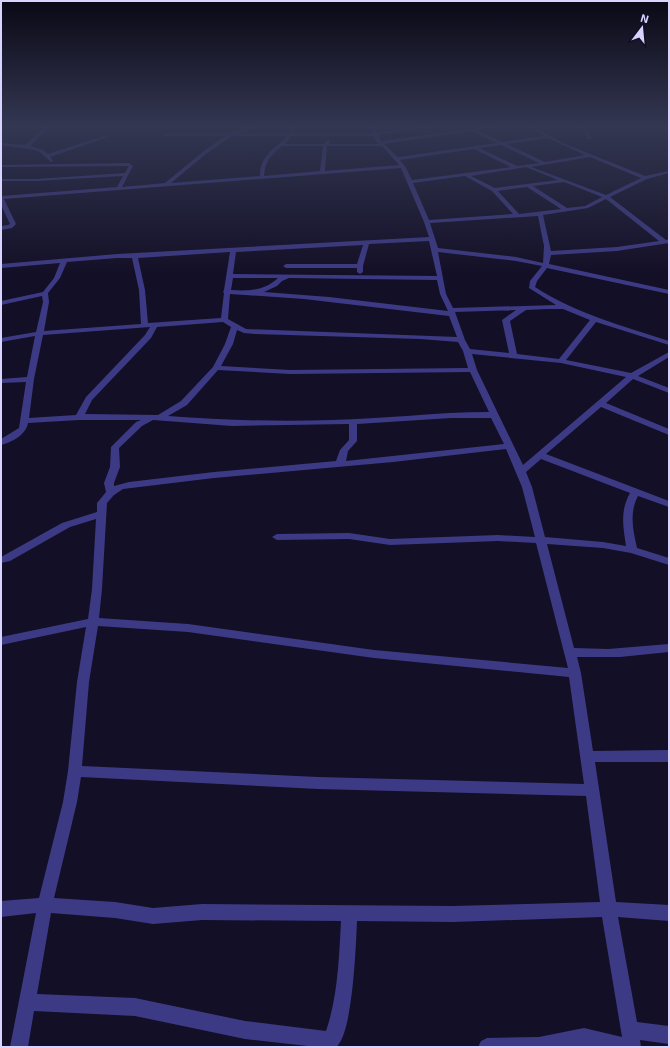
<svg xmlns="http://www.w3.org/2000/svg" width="670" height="1048" viewBox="0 0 670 1048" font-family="'Exo 2',sans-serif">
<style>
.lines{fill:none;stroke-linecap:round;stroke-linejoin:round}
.minor{fill:#3d3a85;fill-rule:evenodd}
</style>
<rect width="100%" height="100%" fill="#130f26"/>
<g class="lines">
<!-- minor -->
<g class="minor">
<polygon points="45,127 49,127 30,146 43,150 48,154 104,136 108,137 50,157 53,161 51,162 40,152 34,150 1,145 1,143 25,145"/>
<path d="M246 127H251L237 134H289L291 127H295L293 134H373L369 127H373L376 133 421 127H431L378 135 381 141 484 127H494L477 130 502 142 544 136 529 127H534L563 143 645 176 669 171V173L647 179 610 197 666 240 669 239V243L617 251 551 255 549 264 669 290V294L547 268 537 281 535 287C577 314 623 326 669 341V345L596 322 566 360 631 373 669 352V357L638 376 669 388V393L633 379 606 403 669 429V435L601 407 546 454 669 501V507L638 496C629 513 633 530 637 548L669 558V565L631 553 603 548 547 544 574 648 608 649 669 644V652L620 657H577L581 673 593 751 669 750V762H595L616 902 669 905V921L618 917 637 1022 669 1026V1044L640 1040 641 1047 584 1046 478 1047 481 1041 487 1038 539 1037 584 1028 622 1037 602 917 453 922 357 921C356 943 353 1035 336 1047H317L245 1039 135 1016 34 1011 28 1047H10L36 913 1 917V901L39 898 63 802 68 771 77 682 86 627 1 645V637L88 619 92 589 96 519 70 527 10 561 1 563V557L62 523 97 512V503L106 492 104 483 110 467 111 447 136 422 141 420H79L28 423C26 435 12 442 1 445V439L19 428 26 382 1 383V379L27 377 35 336 1 342V338L36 332 43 302 42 296 1 305V301L43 292 54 278 60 263 1 268V264L117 254 429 237 424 222 401 168 4 199 16 224 12 228 1 230V226L8 225 10 224 1 205V196L117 187 123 176 36 181H1V179H36L125 173 129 166 1 167V165L129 163 133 166 122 187 165 183 204 151 225 136H165L163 134H230ZM471 131 497 143 398 157 384 144ZM232 136H287C274 150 260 155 260 176L171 183 207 153ZM291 136H374L378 144H329L330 141 328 140 324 144H285ZM548 138 585 155 545 162 507 144ZM501 145 539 163 517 166 479 148ZM282 146H323L320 171 264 176C265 161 271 155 282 146ZM327 146H382L399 165 325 171ZM474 149 511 167 412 180 405 166 400 160ZM590 157 641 178 606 195 531 167ZM526 167 558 180 495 188 471 176ZM465 176 492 191 513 214 429 220 413 183ZM564 182 602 197 585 206 567 208 533 186ZM527 187 561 209 519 214 498 191ZM606 199 659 241 617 247 551 251 543 215 588 208ZM538 216 544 246 543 263 516 257 438 248 430 223ZM429 241 437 276 233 274 236 252 363 245 357 264H286L283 266 286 268H357V272L360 274 363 272V266L369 244ZM230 252 224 290 223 292 224 293 221 318 148 323 145 290 138 258ZM438 252 516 261 542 266 530 281 529 288 556 305 453 308 446 294ZM117 258H132L139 290 141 324 44 331 49 302 48 293 60 278 67 262ZM233 278H278C264 291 249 291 231 290ZM289 278 437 280 440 294 448 311 329 297 264 292 277 286 282 281ZM230 294 304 299 449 316 457 337 246 329 228 319ZM547 309H563L590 320 559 359 517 354 510 321 526 310ZM516 310 502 320 509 353 470 349 465 340 455 312ZM223 322 231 327 225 344 213 367 181 401 158 415 85 414 92 400 151 338 157 327ZM150 327 145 335 86 397 76 415 29 418 34 379 43 335ZM237 330 244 333 255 334 420 339 458 342 463 351 468 368 290 370 221 366 233 344ZM472 354 561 363 626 377 523 465 477 370ZM218 370 290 374 470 372 489 412C436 412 384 419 332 420 277 422 223 420 168 416L187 405ZM451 418H491L504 444 346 461 348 451 357 441V424ZM153 420 232 426 349 424V440L340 450 336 461 214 472 129 482 114 486V483L120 467 119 448 142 426ZM506 449 522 487 535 537 498 535 390 539 349 533 277 534 272 537 277 540 349 539 390 545 498 541 536 543 568 668 374 650 188 624 99 618 102 589 107 503 114 495 123 489 214 478 393 462ZM541 459 630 493C620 511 623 526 626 546L603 542 545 537 532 487 526 472ZM98 626 188 632 374 658 569 677 584 784 318 777 82 766 89 682ZM81 777 318 789 586 796 600 902 453 906 202 904 153 908 115 902 54 898 77 802ZM51 913 115 918 153 924 202 920 341 921C339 957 338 996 326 1031L245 1021 135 998 37 994Z"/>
<polygon points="580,127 584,127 592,139 588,139"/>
</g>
</g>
<!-- sky -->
<linearGradient id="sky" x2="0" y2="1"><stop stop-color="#0a0815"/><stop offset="0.46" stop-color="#333752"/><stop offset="1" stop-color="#333752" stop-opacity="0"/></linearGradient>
<rect width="670" height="274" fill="url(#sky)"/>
<!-- border -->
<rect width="670" height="1048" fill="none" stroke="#d9d4ff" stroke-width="4"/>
<!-- north arrow -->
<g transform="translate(642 28) rotate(16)" stroke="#130f26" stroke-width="3" paint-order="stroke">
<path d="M0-3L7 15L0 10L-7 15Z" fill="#d9d4ff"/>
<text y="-6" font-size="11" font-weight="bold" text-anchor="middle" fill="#d9d4ff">N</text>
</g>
</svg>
